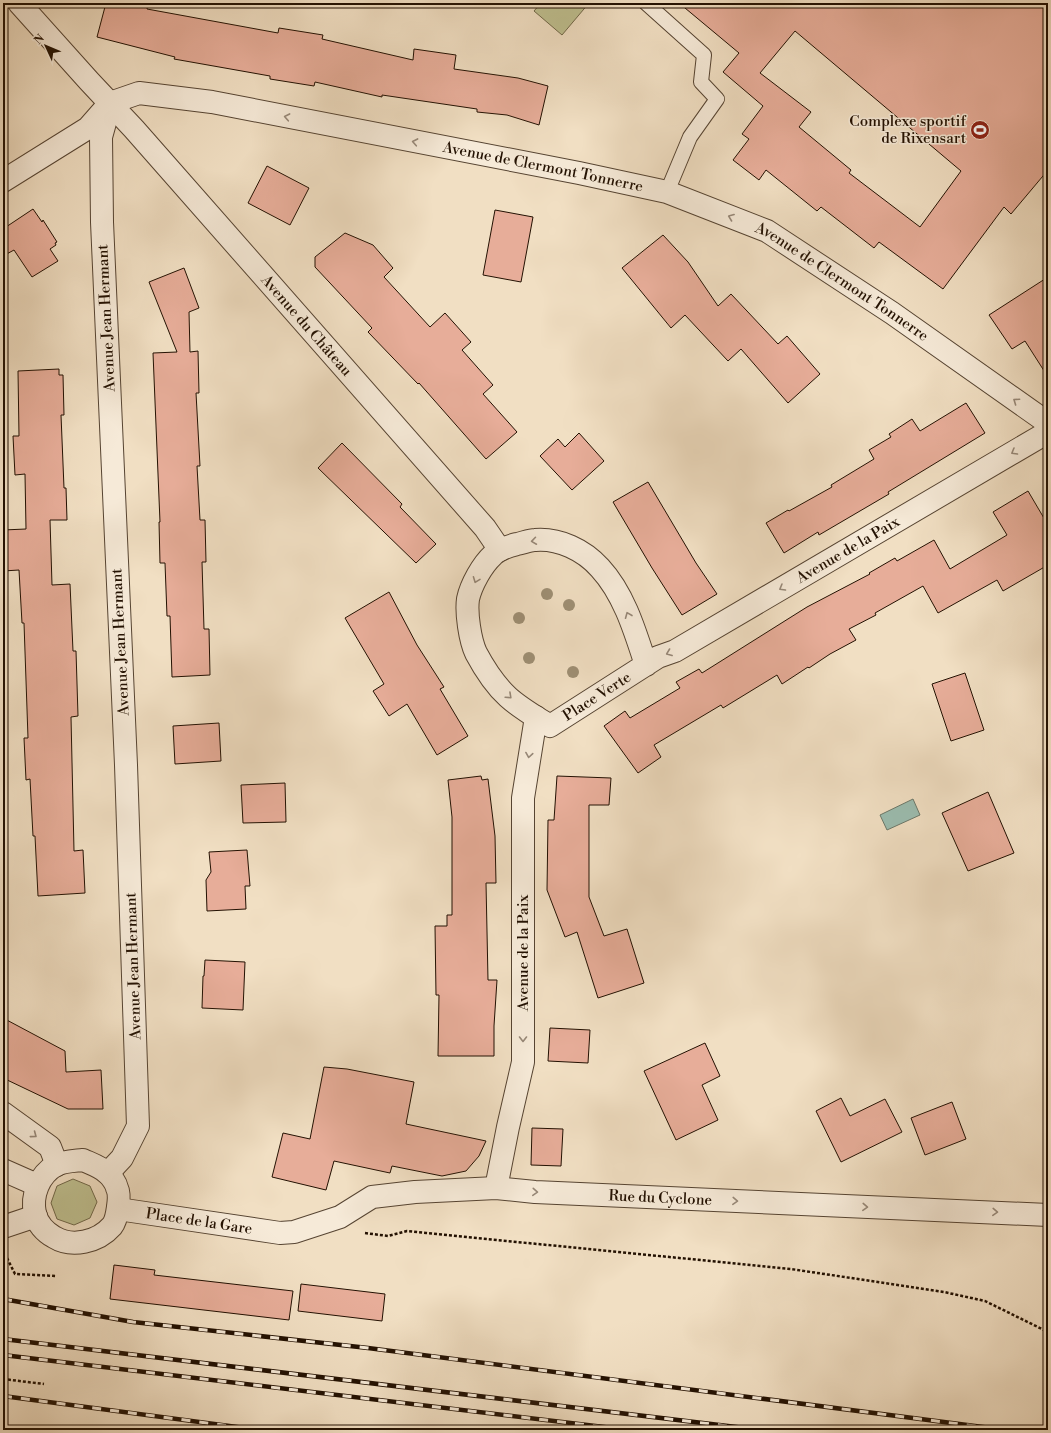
<svg xmlns="http://www.w3.org/2000/svg" width="1051" height="1433" viewBox="0 0 1051 1433" font-family="'Libre Bodoni',serif">
<style>
.green{fill:#bfc090;stroke:#716849}
.water{fill:#9bbdb0;stroke:#6b786a}
.building{fill:#e7ad99;stroke:#231102;fill-rule:evenodd}
.lines{fill:none;stroke-linecap:round;stroke-linejoin:round}
.service-casing{stroke:#564432;stroke-width:16}
.minor-casing{stroke:#564432;stroke-width:24}
.path{stroke:#231102;stroke-width:2.5;stroke-dasharray:3 2;stroke-linecap:butt}
.service{stroke:#f6ead8;stroke-width:14}
.minor{stroke:#f6ead8;stroke-width:22}
.rail-casing{stroke:#231102;stroke-width:4.5}
.rail{stroke:#f6ead8;stroke-width:3;stroke-dasharray:9;stroke-linecap:butt}
.tree{fill:#9e8f74}
.oneway{stroke:#978878}
.labels{text-anchor:middle;stroke-width:3;stroke-linejoin:round;paint-order:stroke}
.poi-label{font-size:15px;fill:#231102;stroke:#f6ead8;text-anchor:end}
.street-label{font-size:15px;fill:#231102;stroke:#f6ead8}
</style>
<rect width="100%" height="100%" fill="#f1dfc3"/>
<filter id="stains"><feTurbulence type="fractalNoise" baseFrequency=".005" numOctaves="4"/><feColorMatrix values="0 0 0 0 .2 0 0 0 0 .09 0 0 0 0 .02 0 0 0 .5 -.17"/></filter>
<radialGradient id="worn" r=".72"><stop offset=".6" stop-color="#630" stop-opacity="0"/><stop offset="1" stop-color="#630" stop-opacity=".3"/></radialGradient>
<!-- green -->
<g class="green">
<polygon points="541,3 589,3 562,35 534,11"/>
<polygon points="73,1179 90,1186 97,1202 90,1218 74,1225 57,1219 51,1203 57,1186"/>
</g>
<!-- water -->
<polygon class="water" points="913,799 920,815 887,830 880,815"/>
<!-- building -->
<g class="building">
<polygon points="106,3 148,3 147,9 278,33 279,28 323,35 322,39 413,60 414,49 456,55 454,69 518,78 548,86 539,125 507,115 477,112 477,109 382,95 382,97 315,82 314,86 270,79 270,76 174,59 175,57 97,37"/>
<path d="M679 3H1038L1048 11V170L1011 214 1004 207 943 289 879 242 874 248 821 207 817 211 766 170 759 180 733 160 749 139 742 134 763 106 723 72 739 53ZM795 31 961 171 920 227 849 173 851 170 799 127 811 112 760 73Z"/>
<polygon points="267,166 309,188 290,225 248,203"/>
<polygon points="33,209 42,222 43,220 57,242 55,243 56,245 50,249 58,261 32,277 14,250 3,256 3,229"/>
<polygon points="495,210 533,217 521,282 483,275"/>
<polygon points="345,233 373,245 393,268 384,277 430,327 445,313 471,342 462,350 493,385 483,394 517,432 486,459 419,383 418,384 368,332 372,328 315,267 315,257"/>
<polygon points="663,235 688,262 718,306 731,294 778,344 787,336 820,374 788,403 741,349 728,361 685,315 671,328 622,268"/>
<polygon points="184,268 199,308 189,312 190,352 198,351 199,393 196,393 200,466 197,466 200,520 205,520 206,562 202,562 204,629 209,629 210,675 172,677 170,616 167,616 165,563 160,563 159,522 160,522 153,353 177,352 149,282"/>
<polygon points="1048,277 1048,377 1025,341 1012,349 989,315"/>
<polygon points="59,369 59,375 63,375 64,415 61,415 64,488 66,488 67,520 50,520 52,585 70,584 73,651 76,651 78,716 71,717 74,851 83,850 85,893 38,896 35,836 33,836 30,779 26,780 24,738 28,738 24,623 22,623 19,570 3,571 3,530 26,529 25,474 15,475 13,436 19,436 18,371"/>
<polygon points="966,403 985,433 888,492 889,494 819,535 818,532 784,553 766,523 788,510 789,511 832,487 831,485 874,459 869,450 891,437 889,434 912,419 920,431"/>
<polygon points="579,433 604,461 572,490 540,456 558,439 565,447"/>
<polygon points="342,443 402,504 400,507 436,544 416,563 318,468"/>
<polygon points="648,482 696,563 717,594 682,615 652,568 613,502"/>
<polygon points="1028,491 1048,525 1048,565 1003,591 997,580 938,613 923,586 875,613 876,615 849,629 856,640 830,654 809,668 808,667 782,684 777,675 723,708 721,705 654,745 661,757 638,773 604,726 625,711 630,718 680,688 676,682 699,669 702,673 807,607 870,574 869,573 895,558 897,561 934,540 950,569 1007,535 993,512"/>
<polygon points="389,592 417,645 444,687 440,689 468,736 437,755 407,704 389,716 373,691 384,684 345,618"/>
<polygon points="965,673 984,730 951,741 932,684"/>
<polygon points="219,723 221,761 175,764 173,726"/>
<polygon points="481,776 482,780 488,779 495,836 496,883 486,883 488,980 497,980 494,1026 494,1056 438,1056 439,995 436,995 435,926 447,926 447,915 452,915 452,817 448,780"/>
<polygon points="557,776 611,778 609,805 589,805 589,897 604,936 627,929 644,983 598,998 577,932 565,937 547,890 548,820 554,820"/>
<polygon points="285,783 286,822 243,823 241,785"/>
<polygon points="988,792 1014,853 968,871 942,813"/>
<polygon points="247,850 250,886 245,886 246,909 207,911 206,880 211,872 209,852"/>
<polygon points="205,960 245,962 243,1010 202,1008 203,976 204,976"/>
<polygon points="3,1018 65,1051 66,1072 101,1070 103,1109 68,1109 3,1078"/>
<polygon points="550,1028 590,1030 588,1063 548,1061"/>
<polygon points="705,1043 720,1076 702,1085 718,1120 676,1140 644,1071"/>
<polygon points="324,1067 347,1069 414,1082 406,1124 486,1141 479,1156 466,1171 442,1176 392,1166 390,1173 334,1161 326,1190 272,1177 283,1133 310,1139"/>
<polygon points="841,1098 850,1116 885,1099 902,1132 841,1162 816,1111"/>
<polygon points="952,1102 966,1139 925,1155 911,1118"/>
<polygon points="532,1128 563,1129 561,1166 531,1165"/>
<polygon points="114,1265 155,1270 154,1275 293,1291 289,1320 110,1299"/>
<polygon points="301,1284 385,1294 382,1321 298,1311"/>
</g>
<g class="lines">
<defs>
<polyline id="service" points="646,3 704,55 701,82 717,99 690,137 667,192"/>
<g id="minor">
<path id="s1" d="M19 3 89 81 134 129 485 528 500 550"/>
<path id="s2" d="M3 181 88 128 110 103 139 93 212 102 579 173 667 192 767 231 892 313 1048 423"/>
<path id="s3" d="M646 665C635 631 624 594 600 568 584 550 559 538 535 540 529 540 523 543 517 544 509 546 499 549 493 555 482 565 471 585 468 599 466 613 470 640 476 653 484 668 495 685 508 697 520 708 536 717 550 726L658 657 675 651 1048 432"/>
<polyline points="3,1113 50,1147 57,1165"/>
<path d="M83 1160C92 1164 101 1167 107 1173 111 1176 116 1183 117 1188 121 1196 117 1220 112 1226 98 1242 72 1248 54 1237 45 1232 38 1224 35 1214 31 1195 39 1175 56 1165 64 1161 74 1161 83 1160Z"/>
<polyline points="3,1170 37,1185"/>
<polyline points="108,1173 122,1158 138,1126 126,765 102,222 101,137 109,108"/>
<polyline points="496,1188 508,1127 523,1062 523,798 536,717"/>
<path id="s4" d="M118 1209 280 1233 294 1232 340 1217 372 1197 415 1192 496 1188 535 1192 1048 1215"/>
<polyline points="3,1227 36,1216"/>
</g>
</defs>
<!-- service casing -->
<use href="#service" class="service-casing"/>
<!-- minor casing -->
<use href="#minor" class="minor-casing"/>
<!-- path -->
<g class="path">
<polyline points="365,1233 388,1236 407,1231 426,1233 791,1269 944,1292 985,1301 1048,1332"/>
<polyline points="7,1258 15,1274 56,1276"/>
<polyline points="3,1379 44,1384"/>
</g>
<!-- service -->
<use href="#service" class="service"/>
<!-- minor -->
<use href="#minor" class="minor"/>
<defs>
<g id="rail">
<polyline points="3,1299 133,1322 368,1348 1006,1430"/>
<polyline points="3,1339 761,1430"/>
<polyline points="3,1355 629,1430"/>
<polyline points="3,1396 260,1430"/>
</g>
</defs>
<!-- rail casing -->
<use href="#rail" class="rail-casing"/>
<!-- rail -->
<use href="#rail" class="rail"/>
</g>
<!-- trees -->
<g class="tree">
<circle cx="547" cy="594" r="6"/>
<circle cx="569" cy="605" r="6"/>
<circle cx="519" cy="618" r="6"/>
<circle cx="529" cy="658" r="6"/>
<circle cx="573" cy="672" r="6"/>
</g>
<!-- one-way arrows -->
<defs><path id="oneway-chevron" d="M-2-3.5L2.5 0L-2 3.5" fill="none" stroke-width="1.6" stroke-linecap="round" stroke-linejoin="round"/></defs>
<g class="oneway">
<use href="#oneway-chevron" transform="translate(287 117) rotate(-169)"/>
<use href="#oneway-chevron" transform="translate(415 142) rotate(-169)"/>
<use href="#oneway-chevron" transform="translate(731 217) rotate(-159)"/>
<use href="#oneway-chevron" transform="translate(1016 401) rotate(-145)"/>
<use href="#oneway-chevron" transform="translate(1014 452) rotate(150)"/>
<use href="#oneway-chevron" transform="translate(534 541) rotate(172)"/>
<use href="#oneway-chevron" transform="translate(476 580) rotate(111)"/>
<use href="#oneway-chevron" transform="translate(782 588) rotate(150)"/>
<use href="#oneway-chevron" transform="translate(628 615) rotate(-112)"/>
<use href="#oneway-chevron" transform="translate(669 653) rotate(159)"/>
<use href="#oneway-chevron" transform="translate(509 696) rotate(43)"/>
<use href="#oneway-chevron" transform="translate(529 755) rotate(99)"/>
<use href="#oneway-chevron" transform="translate(523 1039) rotate(90)"/>
<use href="#oneway-chevron" transform="translate(34 1135) rotate(37)"/>
<use href="#oneway-chevron" transform="translate(535 1192) rotate(4)"/>
<use href="#oneway-chevron" transform="translate(735 1201) rotate(3)"/>
<use href="#oneway-chevron" transform="translate(865 1207) rotate(3)"/>
<use href="#oneway-chevron" transform="translate(995 1212) rotate(3)"/>
</g>
<!-- icons -->
<defs>
<symbol id="stadium-disc" viewBox="-11 -11 22 22"><circle r="9.5" fill="#8f2418" stroke="#f6ead8"/><path d="M0-5a6.5 5 0 1 0 0 10a6.5 5 0 1 0 0-10ZM-3.5-1.8h7v3.6h-7Z" fill="#fff"/></symbol>
</defs>
<g fill-rule="evenodd">
<use href="#stadium-disc" x="969" y="119" width="22" height="22"/>
</g>
<g class="labels">
<!-- poi labels -->
<g class="poi-label">
<text x="966" y="126">Complexe sportif<tspan x="966" dy="17">de Rixensart</tspan></text>
</g>
<!-- street labels -->
<g class="street-label">
<text dy="5" stroke="none"><textPath href="#s2" startOffset="575">Avenue de Clermont Tonnerre</textPath></text>
<text dy="5" stroke="none"><textPath href="#s2" startOffset="899">Avenue de Clermont Tonnerre</textPath></text>
<text transform="translate(106 318) rotate(-93)" y="5">Avenue Jean Hermant</text>
<text dy="5" stroke="none"><textPath href="#s1" startOffset="432">Avenue du Château</textPath></text>
<text dy="5" stroke="none"><textPath href="#s3" startOffset="785">Avenue de la Paix</textPath></text>
<text transform="translate(120 642) rotate(-93)" y="5">Avenue Jean Hermant</text>
<text dy="5" stroke="none"><textPath href="#s3" startOffset="494">Place Verte</textPath></text>
<text transform="translate(523 953) rotate(-90)" y="5">Avenue de la Paix</text>
<text transform="translate(133 966) rotate(-92)" y="5">Avenue Jean Hermant</text>
<text dy="5" stroke="none"><textPath href="#s4" startOffset="553">Rue du Cyclone</textPath></text>
<text dy="5" stroke="none"><textPath href="#s4" startOffset="82">Place de la Gare</textPath></text>
</g>
</g>
<!-- margin -->
<rect width="1051" height="1433" fill="none" stroke="#f1dfc3" stroke-width="16"/>
<rect x="4" y="4" width="1043" height="1425" fill="none" stroke="#231102" stroke-width="2"/>
<rect x="8" y="8" width="1035" height="1417" fill="none" stroke="#231102"/>
<!-- north arrow -->
<g transform="translate(46 46) rotate(314)" stroke="#f6ead8" stroke-width="3" paint-order="stroke">
<path d="M0-3L7 15L0 10L-7 15Z" fill="#231102"/>
<text y="-6" font-size="11" font-weight="bold" text-anchor="middle" fill="#231102">N</text>
</g>
<rect width="100%" height="100%" filter="url(#stains)"/>
<rect width="100%" height="100%" fill="url(#worn)"/>
</svg>
